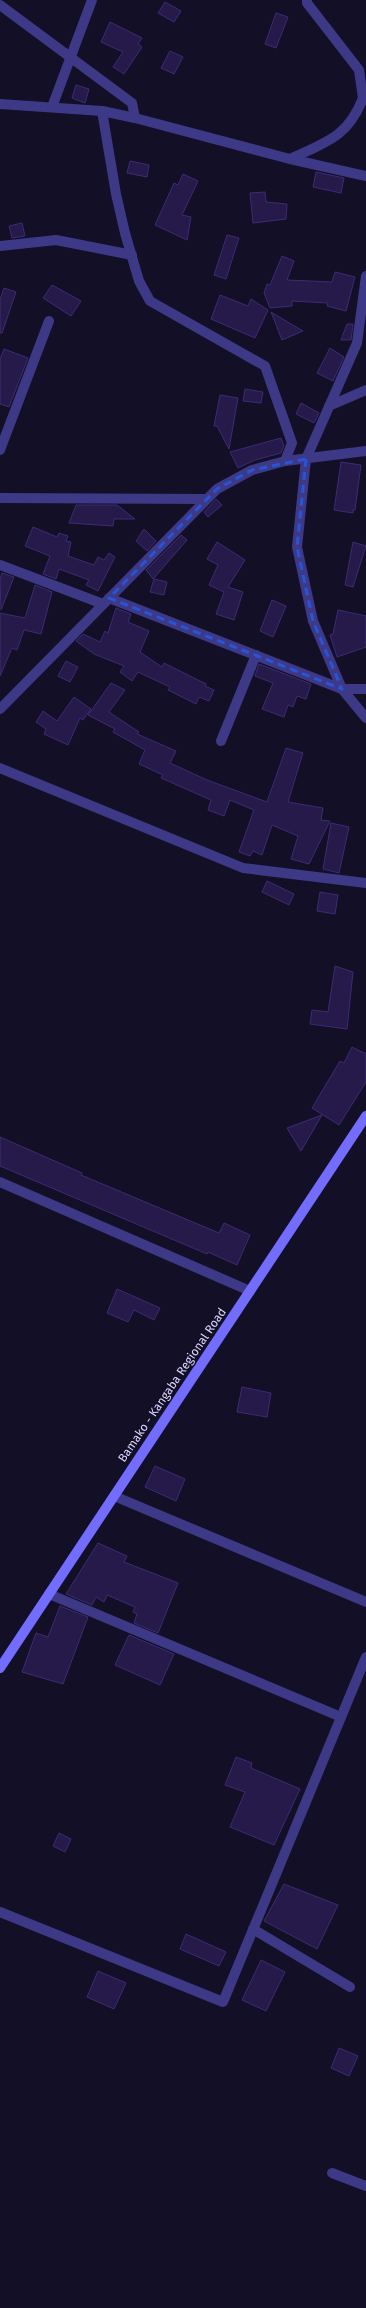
<svg xmlns="http://www.w3.org/2000/svg" width="366" height="2308" viewBox="0 0 366 2308" font-family="'Fira Sans',sans-serif">
<style>
.building{fill:#251a49;stroke:#3c2c75}
.lines{fill:none;stroke-linecap:round;stroke-linejoin:round}
.street{stroke:#3d3987;stroke-width:10}
.secondary{stroke:#726cff;stroke-width:10}
.marked{fill:none;stroke:#2655da;stroke-width:3;stroke-dasharray:8 5;stroke-linejoin:round}
.labels{text-anchor:middle;stroke-width:3;stroke-linejoin:round;paint-order:stroke}
.street-label{font-size:12px;fill:#dbd5ff;stroke:#130f27}
</style>
<rect width="100%" height="100%" fill="#130f27"/>
<!-- building -->
<g class="building">
<polygon points="165,2 181,11 174,22 158,13"/>
<polygon points="276,13 288,17 276,48 265,44"/>
<polygon points="110,22 142,38 138,44 142,47 124,74 113,67 123,52 101,42"/>
<polygon points="170,51 183,57 174,74 161,68"/>
<polygon points="76,85 89,89 85,103 72,98"/>
<polygon points="130,161 149,165 147,177 127,173"/>
<polygon points="316,172 344,178 341,193 313,187"/>
<polygon points="183,174 198,181 182,215 191,217 187,240 155,225 174,183 178,185"/>
<polygon points="265,192 266,202 287,204 286,219 253,223 250,193"/>
<polygon points="22,223 25,236 12,238 9,226"/>
<polygon points="227,235 239,238 226,279 214,275"/>
<polygon points="282,256 294,261 287,280 332,282 335,272 355,277 346,311 327,306 328,303 292,301 292,306 270,308 264,293 267,284 270,285"/>
<polygon points="52,285 81,301 71,316 43,298"/>
<polygon points="4,288 16,292 2,333 0,333 0,300"/>
<polygon points="220,295 248,306 251,299 268,310 255,338 211,319"/>
<polygon points="271,312 303,331 282,340"/>
<polygon points="347,324 353,324 351,340 341,340"/>
<polygon points="330,348 344,357 333,381 317,373"/>
<polygon points="4,349 28,358 9,407 0,404 0,359"/>
<polygon points="245,389 263,392 261,403 243,401"/>
<polygon points="220,395 238,398 229,449 217,426 214,426"/>
<polygon points="301,403 319,413 314,423 296,414"/>
<polygon points="281,438 284,446 281,453 255,460 238,468 230,452"/>
<polygon points="341,462 361,465 355,510 353,510 353,513 334,510"/>
<polygon points="216,499 222,505 208,517 204,512"/>
<polygon points="76,505 117,505 135,519 114,519 113,526 69,523"/>
<polygon points="33,527 57,537 59,533 68,536 66,541 71,542 68,556 94,565 98,557 104,560 109,553 115,557 98,591 86,585 89,580 59,569 56,579 43,574 50,556 25,546"/>
<polygon points="144,529 156,541 147,551 136,541"/>
<polygon points="181,535 187,540 153,579 146,570"/>
<polygon points="217,542 245,560 228,587 243,592 234,620 216,614 224,592 209,585 218,565 207,559"/>
<polygon points="353,542 366,546 353,587 345,585"/>
<polygon points="2,573 14,577 1,610 0,579"/>
<polygon points="154,579 167,582 164,595 150,592"/>
<polygon points="35,585 52,592 41,634 24,630 17,650 12,648 0,676 0,613 25,618"/>
<polygon points="272,600 286,606 273,637 260,631"/>
<polygon points="116,608 131,614 128,622 149,631 140,652 162,667 164,663 206,684 205,686 214,690 209,701 199,697 196,704 168,690 170,687 138,672 132,681 120,672 124,666 94,654 76,641 83,634 100,642 105,631 108,633"/>
<polygon points="338,610 366,616 366,647 337,657 330,635 333,634"/>
<polygon points="66,661 78,667 70,682 58,676"/>
<polygon points="259,664 311,684 306,699 297,696 293,707 288,705 284,717 262,709 273,683 255,676"/>
<polygon points="111,683 125,690 109,712 139,732 137,734 176,751 170,763 207,780 267,802 286,748 303,753 288,802 323,808 321,820 330,821 309,864 291,859 298,836 272,825 262,855 253,851 250,856 239,852 254,810 230,800 224,816 208,810 211,800 161,778 163,775 139,764 145,750 113,732 115,729 88,715"/>
<polygon points="74,697 91,709 83,720 80,718 68,745 44,734 46,729 36,722 43,711 57,721"/>
<polygon points="331,823 349,827 339,873 323,869"/>
<polygon points="267,881 294,894 289,905 262,892"/>
<polygon points="320,892 338,895 335,914 317,911"/>
<polygon points="335,966 353,972 347,1029 310,1024 312,1010 328,1012"/>
<polygon points="352,1047 366,1054 366,1082 339,1125 312,1108 340,1061 344,1063"/>
<polygon points="322,1115 301,1151 287,1128"/>
<polygon points="0,1137 82,1173 81,1175 219,1233 224,1223 250,1235 237,1265 208,1252 207,1254 0,1166"/>
<polygon points="117,1289 160,1308 154,1320 134,1310 128,1322 107,1313"/>
<polygon points="242,1387 271,1393 267,1417 237,1412"/>
<polygon points="155,1466 185,1479 176,1501 145,1487"/>
<polygon points="98,1543 127,1556 124,1562 178,1583 158,1633 134,1623 137,1614 133,1612 135,1607 107,1595 104,1602 96,1597 92,1605 66,1594"/>
<polygon points="60,1606 88,1617 63,1684 22,1672 36,1633 48,1637"/>
<polygon points="129,1635 174,1654 160,1685 115,1665"/>
<polygon points="236,1757 252,1763 251,1768 300,1789 274,1845 230,1827 245,1792 225,1785"/>
<polygon points="59,1833 71,1839 65,1852 53,1846"/>
<polygon points="284,1884 338,1905 317,1949 264,1921"/>
<polygon points="186,1934 226,1952 219,1966 180,1949"/>
<polygon points="261,1960 285,1972 266,2011 242,2000"/>
<polygon points="98,1971 126,1983 114,2009 87,1997"/>
<polygon points="339,2048 358,2056 349,2076 331,2068"/>
</g>
<g class="lines">
<!-- street -->
<g class="street">
<polyline points="307,0 307,3 359,70 363,98 366,98"/>
<polyline points="0,5 132,103 135,118"/>
<polyline points="0,104 102,111 135,118 290,159 366,176"/>
<polyline points="52,107 92,0"/>
<path d="M290 159C326 142 348 137 363 98"/>
<polyline points="0,246 56,240 132,255"/>
<polyline points="366,276 357,343 306,459 297,547 313,621 342,689 366,718"/>
<polyline points="329,406 366,390"/>
<polyline points="0,450 49,321"/>
<polyline points="285,461 366,451"/>
<polyline points="0,498 206,499"/>
<polyline points="0,565 103,604"/>
<polyline points="109,598 342,689 366,689"/>
<polyline points="0,709 217,489 252,470 285,461 292,443 265,366 150,301 139,281 125,233 116,194 102,111"/>
<polyline points="221,741 256,655"/>
<polyline points="0,768 243,868 366,883"/>
<polyline points="0,1182 250,1291"/>
<polyline points="114,1496 366,1602"/>
<polyline points="49,1594 341,1717"/>
<polyline points="0,1912 223,2002 366,1657"/>
<polyline points="253,1929 350,1987"/>
<polyline points="332,2173 366,2186"/>
</g>
<!-- secondary -->
<polyline class="secondary" points="0,1668 366,1116"/>
</g>
<!-- marked area -->
<path class="marked" d="M306 459 297 547 313 621 342 689 109 598 217 489 252 470Z"/>
<g class="labels">
<!-- street labels -->
<g class="street-label">
<text transform="translate(172 1385) rotate(-56)" y="4">Bamako - Kangaba Regional Road</text>
</g>
</g>
</svg>
